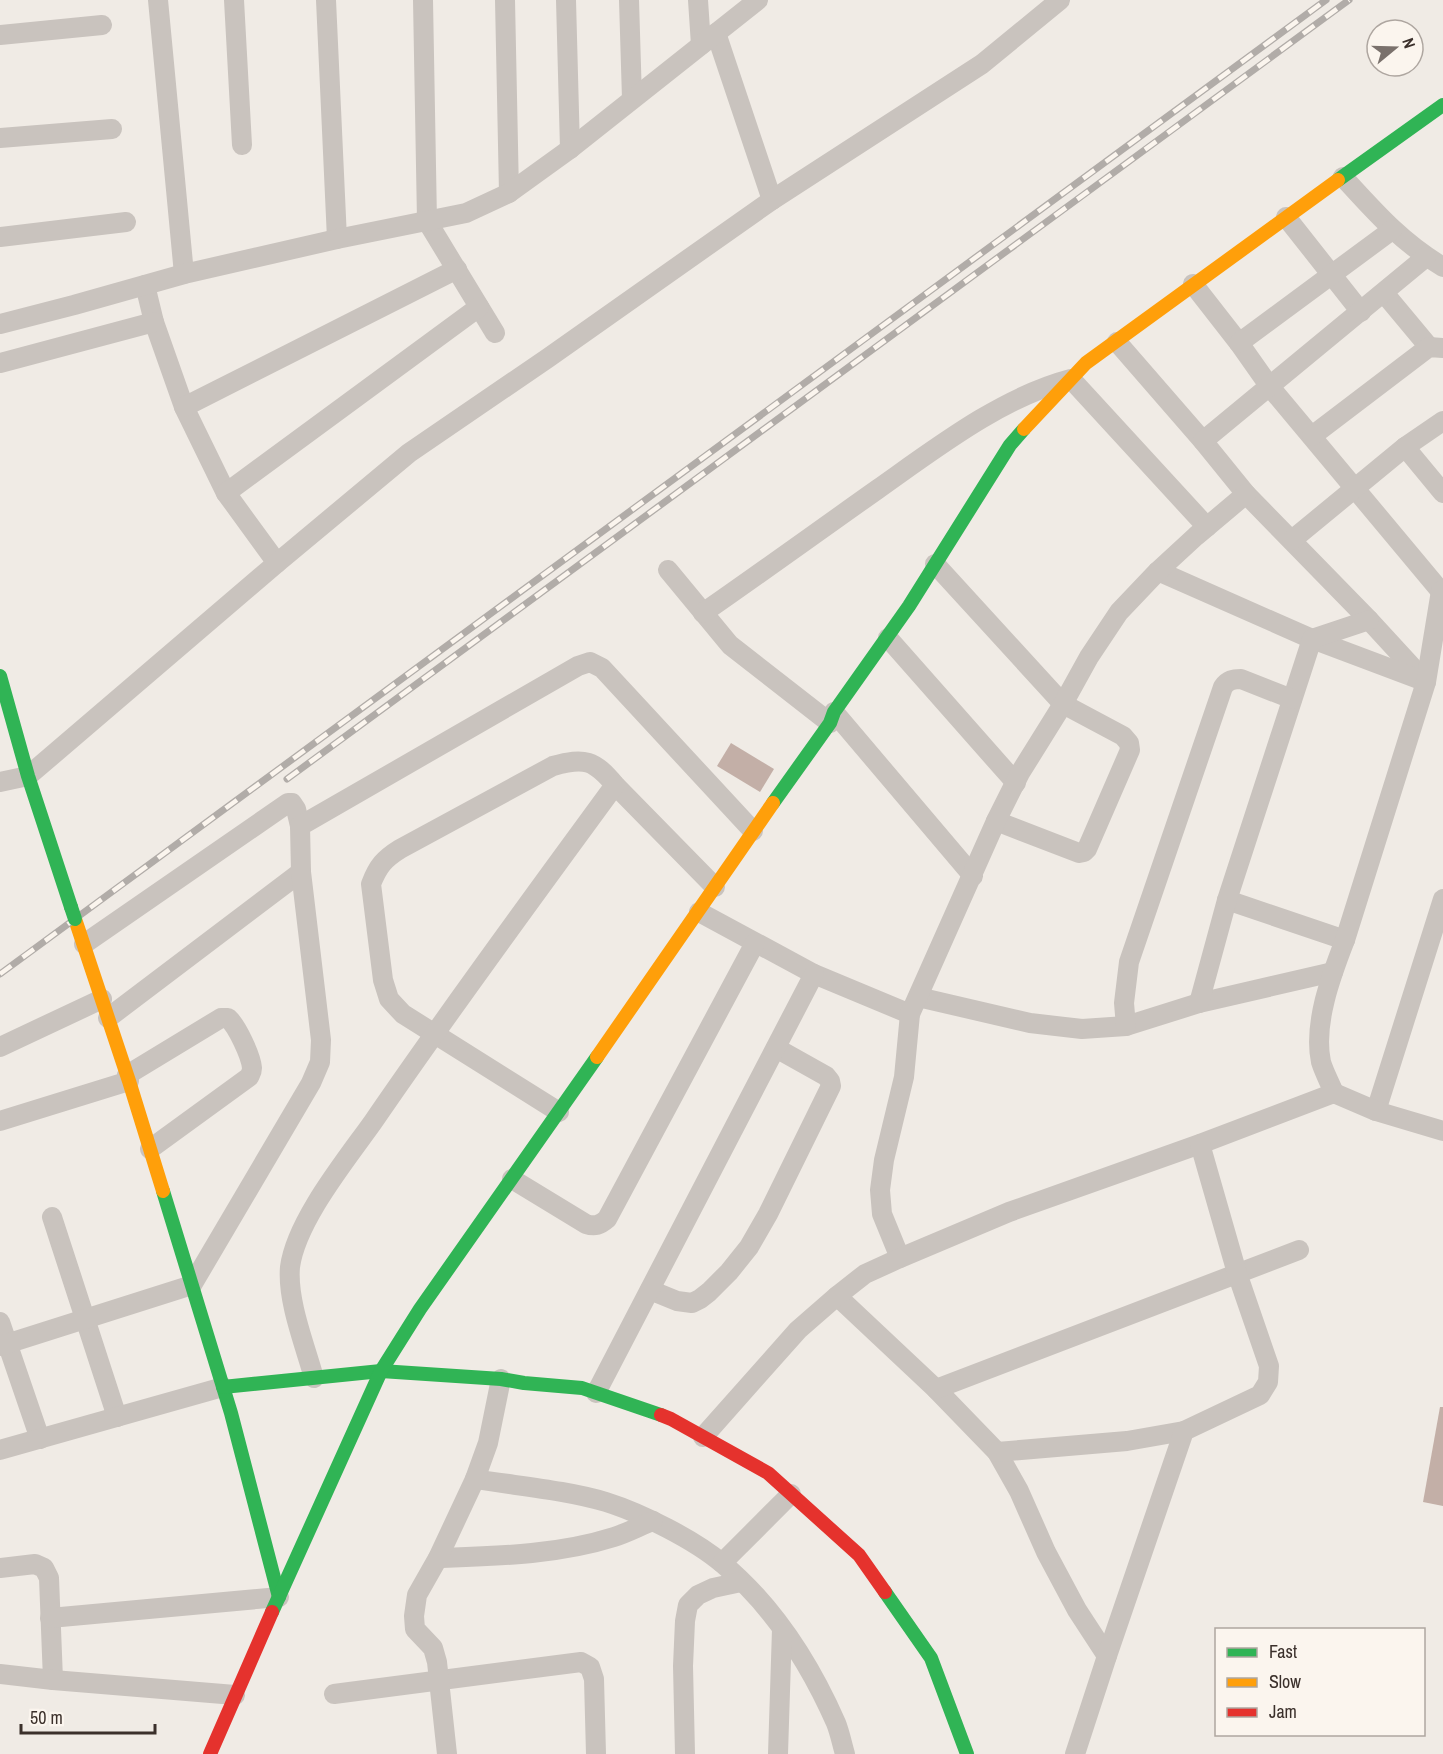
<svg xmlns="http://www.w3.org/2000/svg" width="1443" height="1754" viewBox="0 0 1443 1754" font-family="'Archivo Narrow',sans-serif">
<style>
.building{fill:#c3afa7}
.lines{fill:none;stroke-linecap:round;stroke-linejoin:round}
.street{stroke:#c9c3be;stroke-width:20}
.fast{stroke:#30b455;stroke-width:14}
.slow{stroke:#ff9f0a;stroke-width:14}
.jam{stroke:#e5322d;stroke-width:14}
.rail-casing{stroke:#b1aca8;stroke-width:7}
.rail{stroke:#fbf5ee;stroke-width:4.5;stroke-dasharray:14;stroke-linecap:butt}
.fast-bridge{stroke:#30b455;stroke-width:14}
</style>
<rect width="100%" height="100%" fill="#f0ebe5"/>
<!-- building -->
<g class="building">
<polygon points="731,743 774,769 760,792 717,766"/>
<polygon points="1440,1407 1443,1407 1443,1506 1423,1502"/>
</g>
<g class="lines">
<!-- street -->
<g class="street">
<polyline points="158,0 184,274"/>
<polyline points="234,0 242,145"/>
<polyline points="326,0 337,239"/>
<polyline points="423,0 427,221 495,333"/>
<polyline points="505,0 509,193"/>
<polyline points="566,0 570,149"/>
<polyline points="629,0 632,99"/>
<polyline points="698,0 701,45"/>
<polyline points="716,33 772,200"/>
<polyline points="0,35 102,25"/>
<polyline points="0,138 112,129"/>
<path d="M1343 177C1375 212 1401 242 1443 267"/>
<polyline points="1286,217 1361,312"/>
<polyline points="0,237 126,222"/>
<polyline points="1193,284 1239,343 1270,387 1443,594"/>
<polyline points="145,285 154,322 184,407 226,493 277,563"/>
<polyline points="1384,293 1429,347"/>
<polyline points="0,324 74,305 184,274 337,239 466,213 509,193 570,149 758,0"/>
<polyline points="1117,342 1203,441 1246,494 1369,620 1426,682"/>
<polyline points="1239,343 1392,230"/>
<polyline points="0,363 154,322"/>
<polyline points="184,407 457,269"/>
<polyline points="1312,436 1429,347 1443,348"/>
<polyline points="1203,441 1426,257"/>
<polyline points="1405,447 1443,493"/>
<polyline points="226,493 479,307"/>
<polyline points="1292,540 1405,447 1443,421"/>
<polyline points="935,564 1063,704 1123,736 1129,743 1130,750 1087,849 1084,852 1079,853 996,821"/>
<polyline points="668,570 730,645 830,723"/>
<polyline points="1158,571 1312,639 1421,680"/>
<path d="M703 613C762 572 820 530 878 489 936 448 1002 397 1071 379L1207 527"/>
<polyline points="888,638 1016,783"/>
<polyline points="834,712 973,876"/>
<polyline points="0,782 28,776 277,563 409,453 548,358 772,200 982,64 1060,0"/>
<polyline points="1227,900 1345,940"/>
<polyline points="699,912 814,974 910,1014"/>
<polyline points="84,944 288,803 292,803 296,809 300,826"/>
<polyline points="918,997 1030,1023 1082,1029 1126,1026 1199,1003 1333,972"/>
<polyline points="1199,1003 1227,900 1312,639 1369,620"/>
<polyline points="108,1018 301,872"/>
<path d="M1126 1026 1124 1003 1129 962 1223 687C1228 680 1233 679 1241 679L1292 699"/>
<polyline points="0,1047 102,999"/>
<path d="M127 1075 221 1018H228C237 1026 251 1056 252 1068 252 1072 251 1073 249 1077L150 1149"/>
<path d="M1334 1093C1330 1083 1324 1072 1321 1062 1313 1024 1331 976 1345 940L1426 682 1441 591"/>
<polyline points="1376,1111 1443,899"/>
<path d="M559 1112 403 1014 389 999 383 980 371 884C378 866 384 859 400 849L553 766C585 757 594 760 615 785L715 887"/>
<polyline points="0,1121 129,1081"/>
<path d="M512 1179 586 1224C595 1227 600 1225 607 1219L755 943"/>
<polyline points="52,1217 117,1417"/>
<polyline points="900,1258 882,1214 880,1190 884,1160 904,1077 910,1014 996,821 1020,773 1063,704 1089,657 1119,612 1158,571 1196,536 1246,494"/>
<polyline points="650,1290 677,1301 692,1303 700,1299 709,1292 729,1272 749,1247 768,1214 831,1086 830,1081 826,1076 776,1048"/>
<polyline points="837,1296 936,1389 997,1452 1019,1491 1046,1552 1077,1610 1107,1656"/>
<polyline points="0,1322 40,1439"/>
<polyline points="0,1346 192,1285 311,1083 320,1062 321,1040 301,872 300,826 578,666 590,662 602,668 753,831"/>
<path d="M314 1378C305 1345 287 1301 290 1267 296 1221 346 1160 373 1122 451 1008 533 897 615 785"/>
<polyline points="936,1389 1299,1250"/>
<polyline points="596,1393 814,974"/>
<polyline points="703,1437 798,1330 837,1296 865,1274 900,1258 1009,1212 1200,1144 1334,1093 1376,1111 1443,1131"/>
<polyline points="0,1450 223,1387"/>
<polyline points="997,1452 1127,1441 1184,1431"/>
<path d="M475 1479C517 1486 566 1490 606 1502 641 1513 695 1540 723 1564 773 1606 810 1664 836 1723 840 1733 842 1744 845 1754"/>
<path d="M438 1558C497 1556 557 1555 614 1537 627 1533 640 1526 653 1521"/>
<polyline points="722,1563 791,1494"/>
<polyline points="0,1568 35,1564 44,1568 49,1578 53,1680"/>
<polyline points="50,1618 279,1597"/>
<polyline points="0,1674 53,1680 235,1695"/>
<polyline points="334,1694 581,1662 590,1667 594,1679 596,1754"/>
<polyline points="447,1754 437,1662 433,1648 415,1629 414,1616 417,1595 438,1558 475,1479 488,1443 501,1379"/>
<polyline points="685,1754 683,1666 685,1621 688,1605 698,1595 713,1588 741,1582"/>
<polyline points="778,1754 782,1629"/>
<polyline points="1075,1754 1107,1656 1184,1431 1260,1395 1268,1382 1269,1366 1237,1273 1200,1144"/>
</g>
<!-- fast -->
<g class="fast">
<polyline points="1338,180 1443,105"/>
<polyline points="0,676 28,776 71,907"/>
<polyline points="773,803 830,723 834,712 909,606 1010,445 1024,429"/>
<polyline points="163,1191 231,1413 279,1597"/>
<polyline points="223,1387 381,1371 501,1379 524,1383 582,1388 661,1415"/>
<polyline points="885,1592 931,1658 967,1754"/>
<polyline points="272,1612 381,1371 420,1309 597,1057"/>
</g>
<!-- slow -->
<g class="slow">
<polyline points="1024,429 1086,363 1338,180"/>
<polyline points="75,919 129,1081 163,1191"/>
<polyline points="597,1057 773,803"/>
</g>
<!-- jam -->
<g class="jam">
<polyline points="661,1415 671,1419 768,1473 859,1555 885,1592"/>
<polyline points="210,1754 272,1612"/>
</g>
<defs>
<g id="rail">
<polyline points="287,779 1349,0"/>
<polyline points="0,974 1326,0"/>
</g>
</defs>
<!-- rail casing -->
<use href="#rail" class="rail-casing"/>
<!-- rail -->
<use href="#rail" class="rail"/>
<!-- fast-bridge -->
<polyline class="fast-bridge" points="71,907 75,919"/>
</g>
<!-- legend -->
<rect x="1215" y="1628" width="210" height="108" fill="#fbf5ee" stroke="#aea6a0" stroke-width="1.5"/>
<rect x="1227" y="1648" width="30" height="9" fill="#30b455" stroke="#aea6a0" stroke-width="1.5"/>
<text x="1269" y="1658" font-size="18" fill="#3b302b">Fast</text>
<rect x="1227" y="1678" width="30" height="9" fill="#ff9f0a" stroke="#aea6a0" stroke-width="1.5"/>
<text x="1269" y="1688" font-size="18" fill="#3b302b">Slow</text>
<rect x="1227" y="1708" width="30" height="9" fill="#e5322d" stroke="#aea6a0" stroke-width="1.5"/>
<text x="1269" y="1718" font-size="18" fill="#3b302b">Jam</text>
<!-- north arrow -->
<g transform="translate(1395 48) rotate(71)"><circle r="28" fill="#fbf5ee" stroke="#aea6a0" stroke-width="1.5"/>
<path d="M0-4.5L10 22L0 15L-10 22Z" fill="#7a716c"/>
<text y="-9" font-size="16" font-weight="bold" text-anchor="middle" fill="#3b302b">N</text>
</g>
<!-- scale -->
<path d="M21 1724v9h134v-9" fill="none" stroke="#3b302b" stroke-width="3"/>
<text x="30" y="1724" font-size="18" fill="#3b302b" stroke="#fbf5ee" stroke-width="4.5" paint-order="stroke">50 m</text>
</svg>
